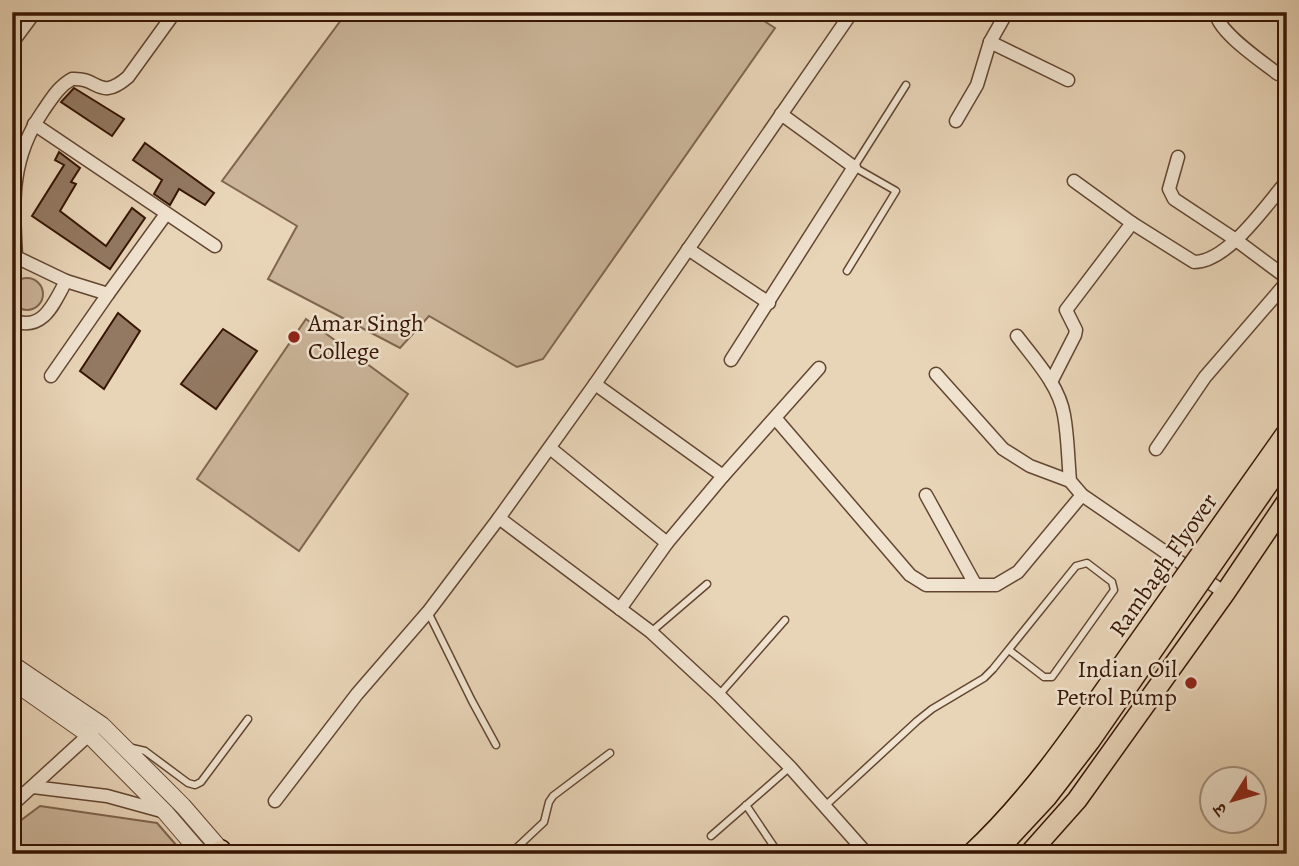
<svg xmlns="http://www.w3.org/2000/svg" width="1299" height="866" viewBox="0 0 1299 866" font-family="Alegreya,'Noto Serif Devanagari',serif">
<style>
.green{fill:#cab499;stroke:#80654f;stroke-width:2}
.building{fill:#937962;stroke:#371605;stroke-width:2}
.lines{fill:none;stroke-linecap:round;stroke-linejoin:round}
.service-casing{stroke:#634632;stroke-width:9}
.minor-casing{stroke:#634632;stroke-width:15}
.tertiary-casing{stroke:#634632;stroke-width:18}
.primary-casing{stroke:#371605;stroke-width:22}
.service{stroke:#f0e3d0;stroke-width:6}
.minor{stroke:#f0e3d0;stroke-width:12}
.tertiary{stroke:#f0e3d0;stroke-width:16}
.primary{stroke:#e8d4b7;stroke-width:19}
.primary-bridge-casing{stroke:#371605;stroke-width:22;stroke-linecap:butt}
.primary-bridge{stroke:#e8d4b7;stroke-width:19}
.poi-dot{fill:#8f2418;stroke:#f0e3d0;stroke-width:2.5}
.labels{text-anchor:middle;stroke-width:5;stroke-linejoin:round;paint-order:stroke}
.poi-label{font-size:24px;fill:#371605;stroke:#f0e3d0;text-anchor:start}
.street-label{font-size:24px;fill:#371605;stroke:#f0e3d0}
</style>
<rect width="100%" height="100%" fill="#e8d4b7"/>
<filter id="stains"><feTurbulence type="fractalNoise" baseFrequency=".00286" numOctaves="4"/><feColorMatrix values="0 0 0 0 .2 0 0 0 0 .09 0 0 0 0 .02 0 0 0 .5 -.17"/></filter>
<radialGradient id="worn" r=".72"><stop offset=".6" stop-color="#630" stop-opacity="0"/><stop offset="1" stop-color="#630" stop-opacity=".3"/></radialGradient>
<!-- green -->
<g class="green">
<polygon points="347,12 750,12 775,28 543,359 517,367 429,316 400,348 268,279 297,226 222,181"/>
<circle cx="27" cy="294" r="16"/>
<polygon points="306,319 408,394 299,551 197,479"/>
<polygon points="40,806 157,823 184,854 12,854 12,827"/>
</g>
<!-- building -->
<g class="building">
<polygon points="74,88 124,119 112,136 61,102"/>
<polygon points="145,143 214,193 205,205 179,189 170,205 154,194 162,180 133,160"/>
<polygon points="59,152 80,168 71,182 76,184 60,211 106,246 132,208 145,218 110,269 32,216 64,165 55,160"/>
<polygon points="118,313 140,331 104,389 80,371"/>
<polygon points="223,329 257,351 216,409 181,384"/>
</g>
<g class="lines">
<defs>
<g id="service">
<polyline points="847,271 896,191 854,167 906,85"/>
<polyline points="428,612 472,701 496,745"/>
<polyline points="651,632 707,584"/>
<polyline points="719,695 785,620"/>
<polyline points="128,747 145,751 188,783 195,785 201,782 248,719"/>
<polyline points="746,805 779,854"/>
<polyline points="825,806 917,721 932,709 984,678 993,669 1076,566 1087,563 1112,582 1114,590 1052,677 1044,677 1009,650"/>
<polyline points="711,836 790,767"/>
<polyline points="510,854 544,822 549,802 553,796 610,753"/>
</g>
<g id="minor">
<path d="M1216 12C1216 31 1263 62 1278 74L1287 75"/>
<polyline points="990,42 1068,80"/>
<polyline points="12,43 35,12"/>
<polyline points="956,121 977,85 990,42 1007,12"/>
<polyline points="34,124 215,246"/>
<polyline points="1178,157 1169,189 1174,199 1236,240 1287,278"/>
<path d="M1074 181 1132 223 1194 262C1228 262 1266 205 1287 181"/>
<path d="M166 214 108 294 66 281 16 257C13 201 10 159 43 111 52 98 59 86 72 79 99 77 99 102 128 77L175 12"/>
<polyline points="688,249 769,303"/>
<path d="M12 320C43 333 54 303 66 281"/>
<path d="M1017 336C1035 360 1059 385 1064 415 1068 437 1068 459 1070 481L1082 495 1225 593"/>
<polyline points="731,360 854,167 781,114"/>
<polyline points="936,374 1003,449 1030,466 1070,481"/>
<polyline points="51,376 108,294"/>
<polyline points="1051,382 1075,335 1076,330 1066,310 1132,223"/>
<polyline points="595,384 723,476"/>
<polyline points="776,419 910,575 926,585 996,585 1018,572 1082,495"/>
<polyline points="550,448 667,543"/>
<polyline points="1156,449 1205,377 1287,282"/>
<polyline points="926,495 975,584"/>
<polyline points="499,518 651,632 719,695 790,767 867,854"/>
<polyline points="620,609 667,543 723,476 819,368"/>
<polyline points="33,787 107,796 165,812"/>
<polyline points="275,801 357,694 428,612 499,518 595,384 852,12"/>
<polyline points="12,805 93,731"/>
</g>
<g id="tertiary">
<polyline points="12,664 102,725 183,806 221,850 227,854"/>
<polyline points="12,681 89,735 165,812 201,854"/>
</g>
<g id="primary">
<polyline points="221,850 224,854"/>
<polyline points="1029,854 1077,800 1225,593 1287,501"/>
</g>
</defs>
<!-- service casing -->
<use href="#service" class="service-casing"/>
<!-- minor casing -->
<use href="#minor" class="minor-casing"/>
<!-- tertiary casing -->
<use href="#tertiary" class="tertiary-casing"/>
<!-- primary casing -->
<use href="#primary" class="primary-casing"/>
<!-- service -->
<use href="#service" class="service"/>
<!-- minor -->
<use href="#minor" class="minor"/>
<!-- tertiary -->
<use href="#tertiary" class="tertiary"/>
<!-- primary -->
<use href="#primary" class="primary"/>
<defs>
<g id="primary-bridge">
<path d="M971 854C1034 795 1081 724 1130 654 1182 580 1234 506 1287 432"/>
<polyline points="994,854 1047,797 1090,741 1287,457"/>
</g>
</defs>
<!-- primary-bridge casing -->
<use href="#primary-bridge" class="primary-bridge-casing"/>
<!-- primary-bridge -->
<use href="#primary-bridge" class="primary-bridge"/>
</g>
<!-- markers -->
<g class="poi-dot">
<circle cx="294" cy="337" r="7"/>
<circle cx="1191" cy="683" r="7"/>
</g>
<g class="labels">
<!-- poi labels -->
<g class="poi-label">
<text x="308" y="331">Amar Singh<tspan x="308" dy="28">College</tspan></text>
<text x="1177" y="677" text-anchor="end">Indian Oil<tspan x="1177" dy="28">Petrol Pump</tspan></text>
</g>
<!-- street labels -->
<g class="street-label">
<text transform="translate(1163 565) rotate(-55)" y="8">Rambagh Flyover</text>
</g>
</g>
<!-- margin -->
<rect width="1299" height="866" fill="none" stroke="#e8d4b7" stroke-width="42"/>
<rect x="14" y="14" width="1271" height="838" fill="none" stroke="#371605" stroke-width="3.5"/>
<rect x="21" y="21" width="1257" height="824" fill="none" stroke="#371605" stroke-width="2"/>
<!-- north arrow -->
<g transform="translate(1233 800) rotate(233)"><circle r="33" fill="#f0e3d0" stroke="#a6917f" stroke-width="2"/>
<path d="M0-5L12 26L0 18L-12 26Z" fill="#8f2418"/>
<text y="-10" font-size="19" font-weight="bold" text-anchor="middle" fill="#371605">उ</text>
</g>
<rect width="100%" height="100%" filter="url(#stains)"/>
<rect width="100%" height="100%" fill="url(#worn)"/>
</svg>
